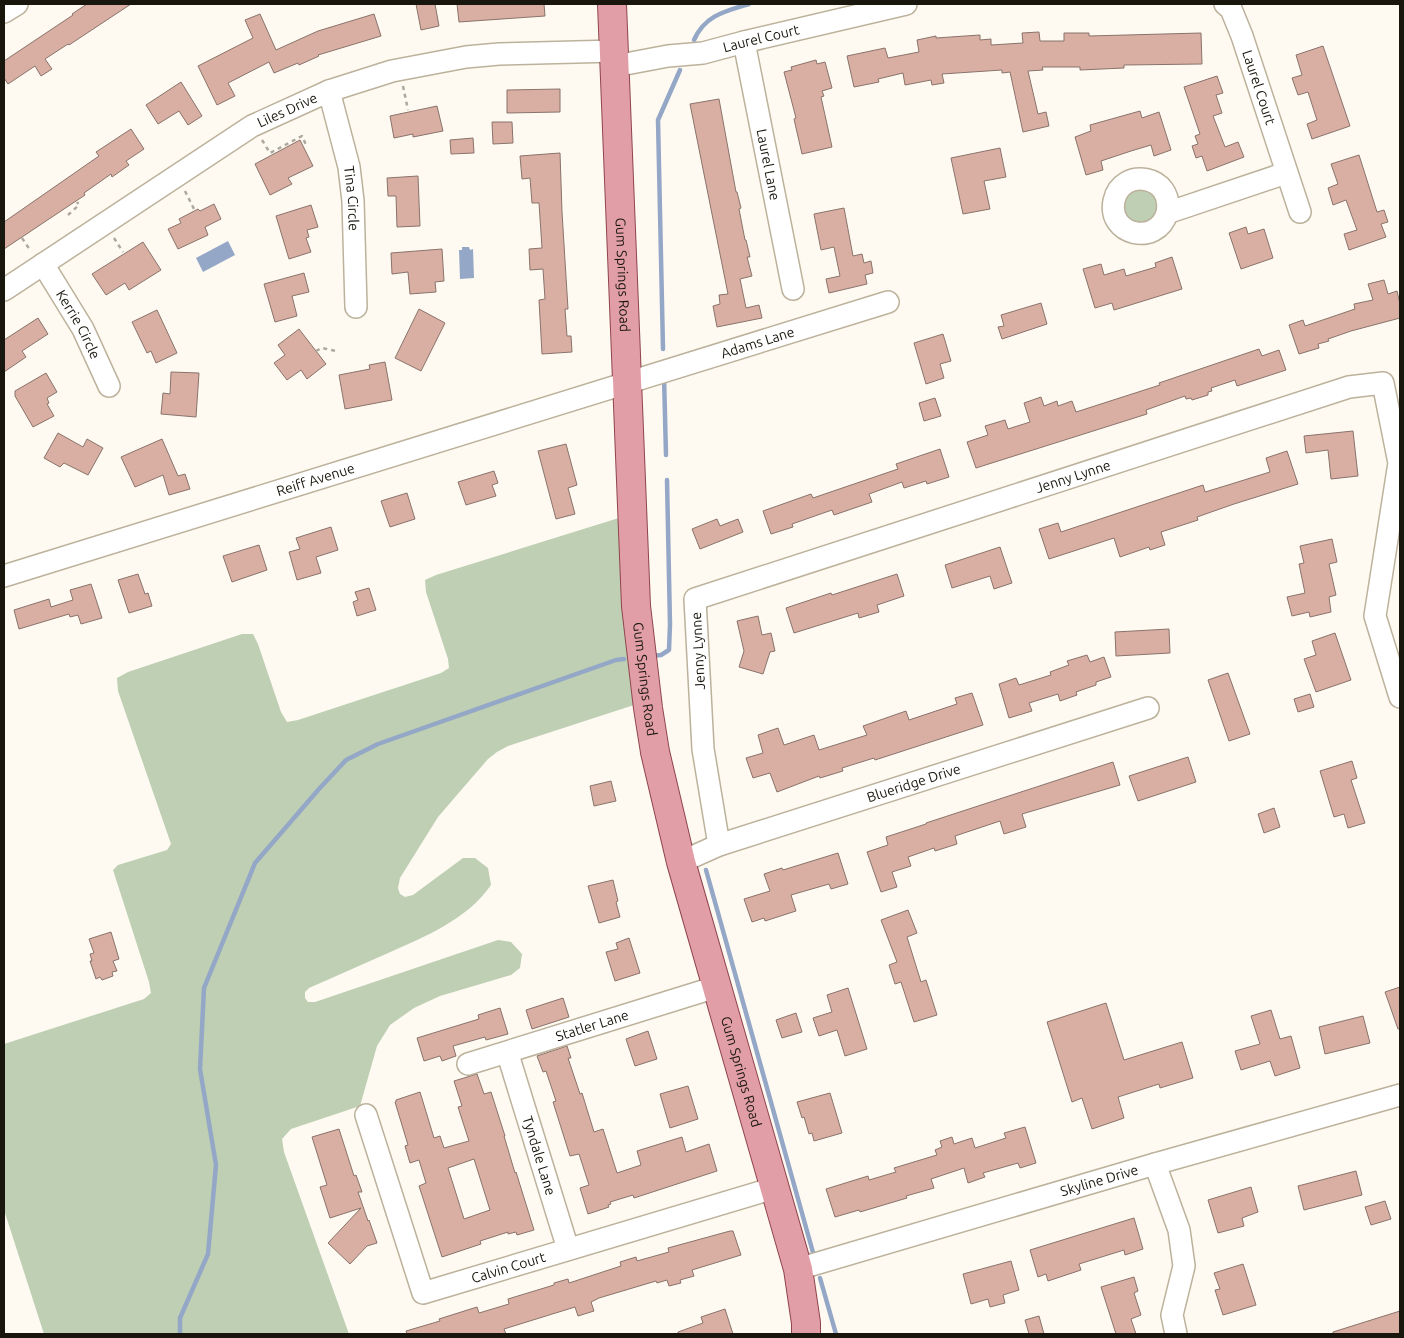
<svg xmlns="http://www.w3.org/2000/svg" width="1404" height="1338" viewBox="0 0 1404 1338" font-family="Ubuntu,sans-serif">
<style>
.green{fill:#becfb4}
.water{fill:#94a7c7}
.lines{fill:none;stroke-linecap:round;stroke-linejoin:round}
.stream{stroke:#94a7c7;stroke-width:4.5}
.building{fill:#d8afa2;stroke:#8a736b;fill-rule:evenodd}
.minor-casing{stroke:#bcb29c;stroke-width:24}
.major-casing{stroke:#8f444c;stroke-width:30}
.path{stroke:#ada9a1;stroke-width:2.5;stroke-dasharray:4 4;stroke-linecap:butt}
.minor{stroke:#fff;stroke-width:21}
.major{stroke:#e29ea7;stroke-width:28}
.labels{text-anchor:middle;stroke-width:4.5;stroke-linejoin:round;paint-order:stroke}
.street-label{font-size:14px;fill:#19160e;stroke:#fff}
</style>
<rect width="100%" height="100%" fill="#fefaf1"/>
<!-- green -->
<g class="green">
<path d="M1140 187 1156 193 1159 210 1147 223C1127 223 1122 216 1125 197Z"/>
<path d="M622 517 634 705 508 746 497 752 488 759 438 817 400 878 398 888 400 894 405 897 413 895 463 858H475L488 868 491 885C467 920 424 937 386 954 360 965 335 977 309 988L305 992V998L308 1002H315L498 940 511 942 522 954 520 968 511 975 440 996 414 1008 390 1025 377 1046 360 1106 291 1129 282 1139 284 1152 349 1334H44L4 1210V1044L144 999 151 993 149 982 113 870 118 865 167 850 171 844 118 691 117 678 128 672 242 634H253L258 644 281 712 287 722 298 720 441 673 449 668 448 659 426 592 425 580 436 575Z"/>
</g>
<!-- water -->
<g class="water">
<polygon points="228,241 235,255 203,272 196,258"/>
<polygon points="462,247 469,247 470,250 473,249 474,278 460,279 459,250 462,250"/>
</g>
<g class="lines">
<!-- stream -->
<g class="stream">
<path d="M694 40C705 15 726 11 749 4"/>
<polyline points="663,349 658,120 680,70"/>
<polyline points="664,376 666,455"/>
<polyline points="651,656 661,655 669,650 670,624 667,480"/>
<polyline points="706,870 814,1256"/>
<polyline points="820,1278 836,1334"/>
<polyline points="180,1334 180,1318 208,1254 216,1165 200,1069 204,988 255,863 319,789 346,760 378,744 616,660 624,659"/>
</g>
</g>
<!-- building -->
<g class="building">
<polygon points="87,4 131,4 69,45 68,44 45,59 52,69 41,76 35,66 8,84 4,78 4,61 73,15 72,14"/>
<polygon points="416,4 435,4 439,26 421,30"/>
<polygon points="457,4 544,4 545,16 459,22"/>
<polygon points="260,14 276,50 318,31 374,14 381,36 318,55 319,56 299,65 298,63 274,73 269,62 228,83 235,96 217,105 198,66 253,38 245,20"/>
<polygon points="1039,32 1040,41 1064,41 1064,33 1089,33 1089,36 1201,33 1202,64 1124,65 1124,68 1080,70 1080,67 1042,67 1043,70 1028,71 1038,114 1046,112 1049,126 1023,132 1010,72 1002,73 1002,70 942,74 944,83 932,85 931,80 905,85 903,73 878,79 879,82 854,87 847,56 885,48 888,58 919,52 917,40 936,36 936,38 980,35 980,40 991,39 991,45 1023,43 1022,33"/>
<polygon points="1323,46 1350,126 1312,139 1307,124 1317,120 1308,92 1298,95 1292,78 1302,75 1296,55"/>
<polygon points="816,60 817,64 825,62 832,88 822,91 824,96 821,97 832,147 802,154 794,119 796,118 784,72 792,70 791,67"/>
<polygon points="1217,76 1223,93 1216,95 1222,113 1213,116 1225,147 1238,142 1244,157 1207,171 1202,156 1196,158 1192,146 1198,144 1195,136 1200,134 1184,87"/>
<polygon points="181,82 202,116 188,125 179,111 158,124 146,105"/>
<polygon points="560,89 560,112 507,113 507,90"/>
<polygon points="719,99 736,192 737,192 741,208 739,209 745,240 746,240 750,257 747,257 752,276 740,279 746,308 759,305 762,318 717,327 713,306 720,304 719,295 728,294 690,104"/>
<polygon points="437,106 443,131 413,137 413,134 394,138 390,116"/>
<polygon points="1140,111 1142,118 1159,112 1171,150 1154,156 1151,145 1131,151 1101,161 1103,170 1086,175 1075,137 1091,131 1090,125"/>
<polygon points="492,122 512,122 513,143 493,144"/>
<polygon points="131,129 144,149 126,161 129,165 112,177 111,174 84,193 85,195 4,249 4,222 99,156 96,152"/>
<polygon points="473,138 474,153 451,154 450,140"/>
<polygon points="300,140 313,166 288,178 292,184 270,195 255,164"/>
<polygon points="1000,148 1006,177 984,181 990,209 963,214 951,158"/>
<polygon points="560,153 562,212 568,309 565,309 567,336 571,336 572,352 542,354 539,300 545,299 543,269 530,270 529,249 542,248 539,203 532,203 530,178 522,179 520,156"/>
<polygon points="1359,155 1377,212 1384,210 1388,222 1381,224 1386,237 1349,250 1344,234 1357,230 1346,200 1333,205 1328,188 1338,184 1331,164"/>
<polygon points="418,176 420,226 397,227 396,196 388,196 387,178"/>
<polygon points="214,204 221,219 205,227 208,235 178,249 168,229 181,223 179,219 198,209 200,211"/>
<polygon points="311,205 318,227 307,230 309,237 306,238 311,252 289,259 276,216"/>
<polygon points="844,208 853,256 862,254 864,263 871,261 873,273 865,275 867,284 829,293 826,279 840,276 834,247 821,250 814,214"/>
<polygon points="1246,227 1248,234 1264,229 1273,258 1241,269 1229,233"/>
<polygon points="143,242 161,270 129,290 125,283 106,295 92,274"/>
<polygon points="442,249 444,281 435,282 436,292 410,294 408,272 392,274 391,253"/>
<polygon points="1172,257 1182,289 1114,310 1112,303 1095,308 1083,269 1101,264 1104,275 1124,269 1126,276 1156,267 1155,263"/>
<polygon points="304,273 309,292 292,296 297,316 275,322 264,284"/>
<polygon points="1384,280 1388,294 1397,291 1400,304 1400,318 1351,331 1328,339 1329,341 1318,344 1319,348 1299,354 1289,325 1303,320 1305,326 1355,309 1354,304 1373,300 1368,284"/>
<polygon points="1041,303 1047,324 1002,339 998,327 1004,326 1001,315"/>
<polygon points="419,309 445,323 421,371 395,358"/>
<polygon points="157,310 177,353 156,363 151,351 147,353 132,322"/>
<polygon points="38,318 48,334 22,351 26,357 4,372 4,340"/>
<polygon points="299,329 326,364 307,379 301,370 287,380 274,363 285,355 278,345"/>
<polygon points="943,334 951,361 940,364 944,378 926,384 914,343"/>
<polygon points="1259,349 1262,356 1279,350 1286,370 1237,386 1235,380 1211,388 1212,391 1208,392 1208,395 1192,400 1191,398 1186,399 1185,396 1146,410 1147,414 976,468 967,442 988,435 985,426 1005,420 1008,429 1030,422 1024,403 1041,397 1044,406 1057,401 1058,406 1072,401 1076,412 1160,385 1159,383"/>
<polygon points="385,362 392,400 345,409 339,375 370,369 369,365"/>
<polygon points="171,372 199,373 196,417 161,414 163,393 170,394"/>
<polygon points="46,373 57,392 47,398 49,403 47,404 54,416 33,427 15,396 15,391"/>
<polygon points="935,398 941,416 924,421 919,403"/>
<polygon points="1353,431 1358,476 1331,479 1328,450 1306,453 1304,436"/>
<polygon points="58,433 83,447 87,439 103,448 88,475 64,463 60,467 44,458"/>
<polygon points="162,439 178,476 185,474 190,489 169,495 163,475 135,487 121,457"/>
<polygon points="566,444 577,485 568,488 575,514 556,519 538,451"/>
<polygon points="940,449 949,477 927,484 926,481 904,488 902,482 869,494 872,502 834,515 832,510 792,524 793,527 771,534 763,511 811,494 813,498 898,469 896,464"/>
<polygon points="1287,451 1298,484 1234,504 1197,517 1198,520 1161,532 1165,545 1150,550 1149,547 1120,557 1114,538 1049,559 1039,529 1058,523 1061,532 1203,485 1205,492 1228,485 1270,472 1266,458"/>
<polygon points="494,471 498,483 492,485 496,496 466,505 458,482"/>
<polygon points="407,493 415,519 390,527 381,501"/>
<polygon points="717,519 720,526 738,519 743,532 700,549 692,529"/>
<polygon points="331,527 338,550 316,557 321,573 297,580 289,552 300,549 296,538"/>
<polygon points="1332,539 1337,562 1329,564 1336,595 1329,597 1331,612 1310,617 1309,612 1292,616 1287,597 1305,593 1299,564 1304,563 1300,546"/>
<polygon points="259,545 267,570 232,582 223,556"/>
<polygon points="1000,547 1012,583 994,589 990,576 952,588 945,565"/>
<polygon points="138,574 145,594 148,593 152,606 129,613 118,580"/>
<polygon points="897,574 904,596 877,605 879,612 859,618 858,613 794,633 786,608 831,593 832,595"/>
<polygon points="91,584 102,618 81,624 78,615 70,617 69,614 19,629 14,610 49,599 51,607 73,600 70,590"/>
<polygon points="369,588 376,610 357,616 353,602 358,600 355,592"/>
<polygon points="758,616 762,635 771,633 775,651 770,652 763,674 739,667 744,651 737,621"/>
<polygon points="1169,629 1170,653 1116,656 1115,632"/>
<polygon points="1335,633 1351,680 1316,692 1304,659 1316,655 1312,641"/>
<polygon points="1087,655 1090,662 1104,657 1111,677 1096,682 1096,685 1076,692 1077,695 1060,701 1058,694 1029,703 1032,711 1009,718 999,684 1016,678 1019,685 1051,675 1050,672 1069,665 1067,661"/>
<polygon points="1228,673 1250,734 1229,741 1208,680"/>
<polygon points="972,693 983,725 875,760 874,758 842,768 843,771 820,778 819,776 777,792 770,773 753,778 746,758 763,753 758,735 778,728 784,745 814,735 819,750 867,735 863,726 906,711 909,720 957,704 955,698"/>
<polygon points="1310,694 1314,707 1298,712 1294,699"/>
<polygon points="1188,757 1196,782 1138,801 1129,776"/>
<polygon points="1352,761 1357,778 1351,780 1365,823 1348,828 1344,814 1334,817 1320,771"/>
<polygon points="1113,762 1120,785 1022,814 1026,827 1004,834 1000,821 955,836 957,844 935,851 934,848 908,857 911,866 892,872 897,887 881,892 867,852 888,845 886,837 926,824 926,823"/>
<polygon points="611,781 616,801 594,806 590,786"/>
<polygon points="1274,808 1280,827 1264,833 1258,814"/>
<polygon points="838,853 848,884 831,889 829,884 791,895 796,911 765,921 764,918 752,922 744,899 770,891 764,874 782,868 783,870"/>
<polygon points="613,880 618,901 616,902 620,917 599,923 588,886"/>
<polygon points="908,910 917,933 907,937 921,982 926,980 937,1015 914,1022 901,982 895,984 889,965 897,962 881,920"/>
<polygon points="111,932 119,959 113,961 117,971 112,972 113,976 102,980 100,977 96,979 90,961 92,961 90,954 94,953 89,939"/>
<polygon points="629,938 640,973 615,981 606,952 618,949 616,943"/>
<polygon points="1400,987 1400,1029 1398,1029 1385,992"/>
<polygon points="848,988 867,1049 845,1056 837,1030 819,1036 813,1018 832,1012 827,995"/>
<polygon points="563,998 569,1017 532,1029 526,1010"/>
<polygon points="1106,1003 1124,1060 1182,1042 1193,1078 1160,1088 1159,1084 1118,1097 1124,1118 1092,1129 1082,1098 1072,1102 1047,1022"/>
<polygon points="500,1008 508,1034 486,1040 485,1037 453,1046 456,1056 442,1061 440,1056 424,1061 417,1038 479,1019 478,1015"/>
<polygon points="1271,1010 1280,1039 1291,1036 1300,1068 1275,1076 1270,1061 1241,1070 1235,1051 1260,1044 1251,1016"/>
<polygon points="796,1013 802,1032 782,1038 776,1020"/>
<polygon points="1363,1016 1370,1043 1325,1054 1319,1027"/>
<polygon points="648,1031 657,1059 635,1066 626,1039"/>
<polygon points="567,1046 571,1058 568,1058 580,1094 582,1093 594,1132 603,1129 617,1173 641,1165 637,1151 682,1137 686,1152 709,1144 717,1171 634,1198 633,1195 610,1202 611,1204 608,1205 609,1207 588,1214 580,1188 589,1185 579,1154 570,1156 553,1102 556,1101 546,1071 543,1072 537,1056"/>
<path d="M477 1074 484 1094 491 1092 505 1136H504L515 1173 516 1172 534 1230 517 1235 516 1232 508 1234V1232L480 1241 481 1244 442 1257 419 1186 426 1183 419 1160 410 1163 405 1146 408 1145 395 1102H396V1100L420 1092 434 1138 440 1136 444 1148 469 1141 458 1107 462 1106 454 1081ZM474 1159 490 1210 464 1219 448 1168Z"/>
<polygon points="688,1086 698,1119 670,1128 660,1094"/>
<polygon points="830,1093 842,1133 814,1141 812,1133 809,1134 804,1117 802,1118 797,1102"/>
<polygon points="1025,1127 1036,1163 1020,1168 1018,1163 983,1173 985,1177 968,1183 964,1168 931,1179 934,1188 906,1196 907,1198 860,1212 859,1210 835,1217 826,1189 868,1176 869,1180 896,1172 894,1168 937,1155 935,1150 942,1147 940,1141 952,1137 954,1144 972,1138 975,1148 1006,1138 1004,1133"/>
<polygon points="339,1129 354,1176 356,1175 362,1192 358,1192 368,1221 369,1220 377,1243 367,1246 350,1264 328,1243 361,1208 330,1218 320,1187 327,1185 312,1137"/>
<polygon points="1356,1171 1362,1195 1304,1210 1298,1186"/>
<polygon points="1251,1187 1258,1212 1242,1218 1244,1226 1218,1233 1208,1200"/>
<polygon points="1385,1201 1391,1219 1371,1225 1365,1207"/>
<polygon points="1134,1218 1143,1249 1125,1255 1124,1250 1079,1264 1081,1270 1048,1281 1046,1274 1038,1277 1030,1250"/>
<polygon points="730,1231 733,1231 741,1255 692,1270 694,1276 680,1280 681,1283 669,1286 667,1280 657,1283 656,1281 599,1298 591,1302 594,1311 578,1316 575,1307 504,1329 506,1334 407,1334 406,1331 440,1321 439,1319 477,1307 479,1313 509,1304 508,1299 554,1285 554,1283 568,1279 569,1283 621,1266 620,1262 636,1257 637,1261 669,1252 668,1248"/>
<polygon points="1011,1261 1019,1290 1003,1295 1005,1303 990,1307 988,1299 971,1304 963,1274"/>
<polygon points="1243,1264 1256,1305 1223,1315 1215,1290 1220,1289 1214,1273"/>
<polygon points="1134,1277 1138,1291 1134,1293 1141,1315 1131,1319 1136,1334 1116,1334 1101,1287"/>
<polygon points="725,1309 733,1334 678,1334 678,1332 703,1323 701,1317"/>
<polygon points="1400,1311 1400,1334 1333,1334 1333,1332"/>
<polygon points="1039,1316 1044,1334 1029,1334 1025,1320"/>
</g>
<g class="lines">
<defs>
<g id="minor">
<path id="s1" d="M1225 4 1231 9 1242 36 1300 212"/>
<polyline points="4,12 17,4"/>
<path id="s2" d="M744 42 793 289"/>
<path id="s3" d="M615 66 668 56 703 53 744 42 906 4"/>
<path id="s4" d="M329 91 349 167 353 201 356 307"/>
<path d="M1167 213C1157 247 1107 235 1114 201 1121 166 1175 175 1167 213L1286 173"/>
<path id="s5" d="M43 264 83 329 109 386"/>
<path id="s6" d="M4 290 252 126 329 91 392 71 466 57 499 54 615 51"/>
<path id="s7" d="M4 576 888 302"/>
<path id="s8" d="M719 845 703 749 695 599 1349 387 1383 383 1399 463 1375 616 1400 697"/>
<path id="s9" d="M681 862 719 845 1148 708"/>
<path id="s10" d="M510 1061 568 1249"/>
<path id="s11" d="M468 1064 716 987"/>
<path id="s12" d="M366 1115 423 1293 774 1188"/>
<polyline points="1155,1164 1179,1230 1184,1266 1172,1315 1176,1334"/>
<path id="s13" d="M798 1269 1155 1164 1400 1095"/>
</g>
<g id="major">
<path id="s14" d="M612 4 636 606 648 708 655 752 681 862 798 1269 806 1323V1334"/>
</g>
</defs>
<!-- minor casing -->
<use href="#minor" class="minor-casing"/>
<!-- major casing -->
<use href="#major" class="major-casing"/>
<!-- path -->
<g class="path">
<polyline points="403,86 408,110"/>
<polyline points="262,140 270,153 302,136 307,147"/>
<polyline points="185,191 194,209"/>
<polyline points="68,215 79,205 77,202"/>
<polyline points="22,238 30,250"/>
<polyline points="114,238 123,252"/>
<polyline points="316,351 322,348 336,351"/>
</g>
<!-- minor -->
<use href="#minor" class="minor"/>
<!-- major -->
<use href="#major" class="major"/>
</g>
<g class="labels">
<!-- street labels -->
<g class="street-label">
<text dy="5" stroke="none"><textPath href="#s3" startOffset="149">Laurel Court</textPath></text>
<text dy="5" stroke="none"><textPath href="#s1" startOffset="91">Laurel Court</textPath></text>
<text dy="5" stroke="none"><textPath href="#s6" startOffset="336">Liles Drive</textPath></text>
<text dy="5" stroke="none"><textPath href="#s2" startOffset="125">Laurel Lane</textPath></text>
<text dy="5" stroke="none"><textPath href="#s4" startOffset="110">Tina Circle</textPath></text>
<text dy="5" stroke="none"><textPath href="#s14" startOffset="271">Gum Springs Road</textPath></text>
<text dy="5" stroke="none"><textPath href="#s5" startOffset="70">Kerrie Circle</textPath></text>
<text dy="5" stroke="none"><textPath href="#s7" startOffset="789">Adams Lane</textPath></text>
<text dy="5" stroke="none"><textPath href="#s8" startOffset="645">Jenny Lynne</textPath></text>
<text dy="5" stroke="none"><textPath href="#s7" startOffset="326">Reiff Avenue</textPath></text>
<text transform="translate(698 651) rotate(-93)" y="5">Jenny Lynne</text>
<text dy="5" stroke="none"><textPath href="#s14" startOffset="676">Gum Springs Road</textPath></text>
<text dy="5" stroke="none"><textPath href="#s9" startOffset="246">Blueridge Drive</textPath></text>
<text dy="5" stroke="none"><textPath href="#s11" startOffset="130">Statler Lane</textPath></text>
<text dy="5" stroke="none"><textPath href="#s14" startOffset="1081">Gum Springs Road</textPath></text>
<text dy="5" stroke="none"><textPath href="#s10" startOffset="99">Tyndale Lane</textPath></text>
<text dy="5" stroke="none"><textPath href="#s13" startOffset="314">Skyline Drive</textPath></text>
<text dy="5" stroke="none"><textPath href="#s12" startOffset="276">Calvin Court</textPath></text>
</g>
</g>
<!-- border -->
<rect width="1404" height="1338" fill="none" stroke="#19160e" stroke-width="10"/>
</svg>
